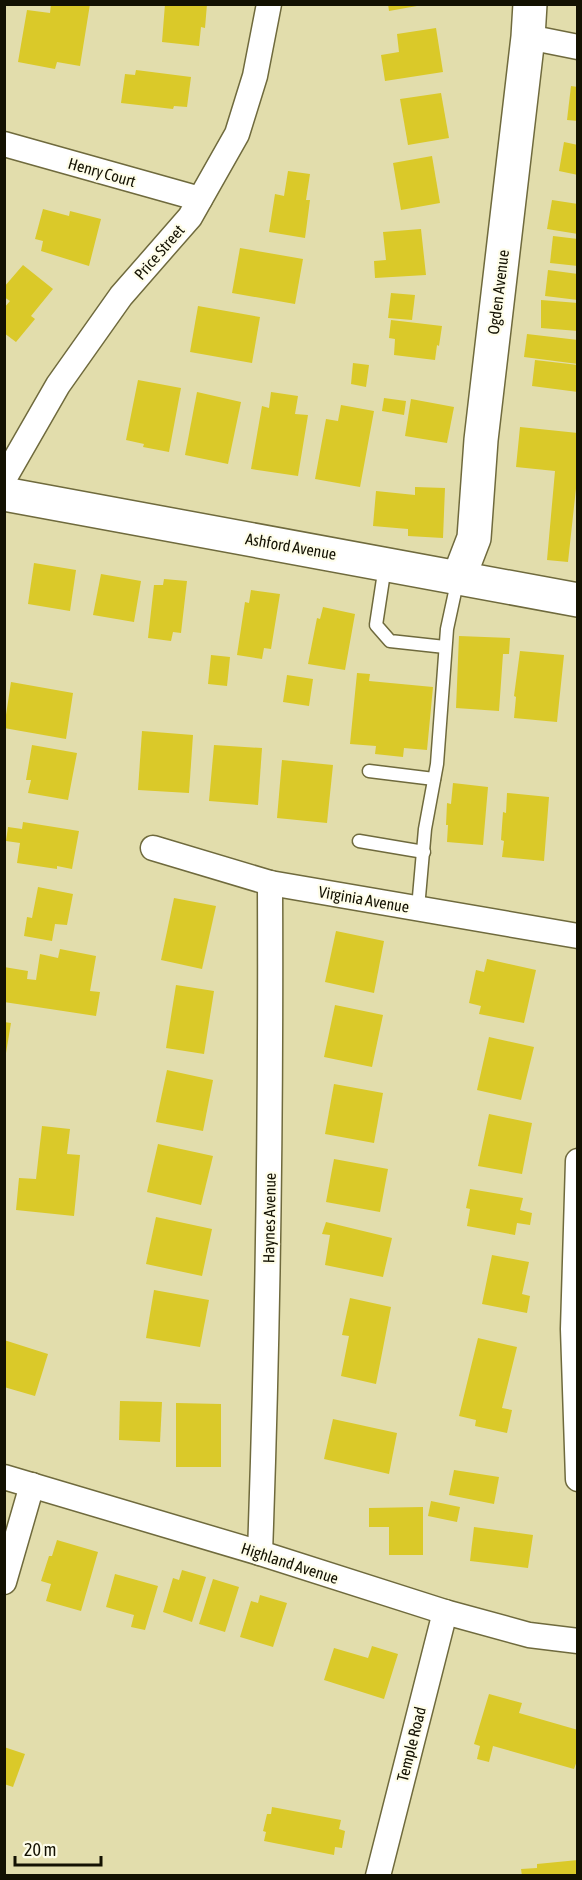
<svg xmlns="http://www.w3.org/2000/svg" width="582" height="1880" viewBox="0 0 582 1880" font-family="'Asap Condensed',sans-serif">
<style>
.building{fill:#dac929}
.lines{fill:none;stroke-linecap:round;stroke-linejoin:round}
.lane-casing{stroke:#6f6a3d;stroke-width:15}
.street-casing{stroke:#6f6a3d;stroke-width:27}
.secondary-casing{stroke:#6f6a3d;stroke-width:36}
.lane{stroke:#fff;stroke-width:12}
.street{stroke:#fff;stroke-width:24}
.secondary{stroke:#fff;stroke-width:33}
.labels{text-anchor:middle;stroke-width:4.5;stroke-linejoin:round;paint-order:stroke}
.street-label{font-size:16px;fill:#131102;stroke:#fefde9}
</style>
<rect width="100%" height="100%" fill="#e2ddac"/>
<!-- building -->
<g class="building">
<polygon points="51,4 90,4 80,66 57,62 55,69 18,62 27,10 50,13"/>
<polygon points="165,4 207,4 205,28 201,27 199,46 162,42"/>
<polygon points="388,4 417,4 417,6 389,11"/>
<polygon points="436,28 443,72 385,81 381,55 399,52 397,34"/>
<polygon points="136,70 191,77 187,107 174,106 173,109 121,103 125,74 135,75"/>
<polygon points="571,86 578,87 578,121 567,120"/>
<polygon points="441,93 449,138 408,145 400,99"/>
<polygon points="564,142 578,145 578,175 559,171"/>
<polygon points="432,156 440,203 401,210 393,163"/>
<polygon points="288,171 310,174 306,200 310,200 305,238 269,232 275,194 284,196"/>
<polygon points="552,200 578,204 578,234 547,229"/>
<polygon points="43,209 69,216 70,211 101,219 89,266 41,251 43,241 35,239"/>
<polygon points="421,229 426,275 375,278 374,261 386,260 383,232"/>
<polygon points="553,236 578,239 578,266 550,263"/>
<polygon points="240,248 303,259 295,304 232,293"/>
<polygon points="23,265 53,289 31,316 35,319 16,342 4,333 4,308 10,301 4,297 4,287"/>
<polygon points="548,270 578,274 578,300 545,296"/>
<polygon points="391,293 415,295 412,320 388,318"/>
<polygon points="541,300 578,303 578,331 541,328"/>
<polygon points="198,306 260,317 252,363 190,352"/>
<polygon points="391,320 442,326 439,346 437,345 435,360 394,355 395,339 389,338"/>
<polygon points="527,334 578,340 578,364 524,357"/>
<polygon points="535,360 578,365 578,392 532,386"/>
<polygon points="353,363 369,365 366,387 351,384"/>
<polygon points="138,380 181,388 169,452 143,447 144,444 126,440"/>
<polygon points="197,392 241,402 228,464 185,455"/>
<polygon points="271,392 298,396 295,414 308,415 298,476 251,469 262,406 269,408"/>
<polygon points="384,398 406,401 404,415 382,411"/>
<polygon points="411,399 454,407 447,443 405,436"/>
<polygon points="341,405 374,411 360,487 315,479 326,419 338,421"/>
<polygon points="520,427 578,433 578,470 568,562 547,560 555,471 516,467"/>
<polygon points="415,487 445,488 443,538 408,536 408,529 373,526 376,491 415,495"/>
<polygon points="34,563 76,570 70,611 28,604"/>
<polygon points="101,574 141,581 134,622 93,615"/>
<polygon points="164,579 187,581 181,633 173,632 171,641 148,638 154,585 163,585"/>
<polygon points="251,590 280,594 271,649 264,648 262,659 237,655 245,602 249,603"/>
<polygon points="323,607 355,614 345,670 308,664 317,618 320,619"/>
<polygon points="459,636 510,638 509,654 503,654 499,711 456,708"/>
<polygon points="520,651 564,655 557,722 514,718 516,697 514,696"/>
<polygon points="211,655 230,657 227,686 208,684"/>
<polygon points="357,673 370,674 369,681 433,687 427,750 404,748 403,757 375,754 376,746 350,744"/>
<polygon points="287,675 313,679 309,706 283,702"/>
<polygon points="11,682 73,693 66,739 4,728"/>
<polygon points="142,731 193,735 189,793 138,790"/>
<polygon points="32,745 77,753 68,800 28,793 31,780 26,780"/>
<polygon points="214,745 262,748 258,805 209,801"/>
<polygon points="282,760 333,765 327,823 277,818"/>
<polygon points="453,783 488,787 483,845 447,842 448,825 446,825 447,803 451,804"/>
<polygon points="507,793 549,797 544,861 502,857 504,841 501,840 503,812 506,813"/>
<polygon points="23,822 79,831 72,869 57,866 57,869 17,863 20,843 6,841 8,827 22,829"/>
<polygon points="38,887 73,894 67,925 55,924 52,941 24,936 27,917 32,918"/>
<polygon points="174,898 216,906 202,969 161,960"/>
<polygon points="336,931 384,941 374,993 325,982"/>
<polygon points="60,949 96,956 90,991 100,992 96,1016 4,1002 4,967 28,971 27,979 36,980 40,954 58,958"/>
<polygon points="487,959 536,970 524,1023 479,1014 481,1006 469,1003 476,970 484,972"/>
<polygon points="176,985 214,991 204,1054 166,1048"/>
<polygon points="335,1005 383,1015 372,1067 324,1057"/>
<polygon points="4,1022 11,1023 6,1053 4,1053"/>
<polygon points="489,1037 534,1047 521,1100 477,1090"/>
<polygon points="167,1070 213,1080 203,1131 156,1122"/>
<polygon points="334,1084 383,1093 374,1143 325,1134"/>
<polygon points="489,1114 532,1123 522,1174 478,1166"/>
<polygon points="42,1126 70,1129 67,1154 80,1155 74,1216 16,1210 19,1178 36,1179"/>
<polygon points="158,1144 213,1156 201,1205 147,1192"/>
<polygon points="334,1159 388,1169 380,1212 326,1202"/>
<polygon points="470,1189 523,1198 520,1210 532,1213 530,1225 517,1223 515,1235 467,1226 470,1209 466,1208"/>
<polygon points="156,1217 212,1229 202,1276 146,1264"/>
<polygon points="326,1222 392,1238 383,1277 325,1265 330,1235 322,1234"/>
<polygon points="492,1255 529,1262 522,1294 530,1296 527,1313 482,1304"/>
<polygon points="154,1290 209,1300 200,1347 146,1338"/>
<polygon points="350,1298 391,1307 376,1384 341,1376 349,1336 342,1335"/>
<polygon points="478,1338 517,1347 502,1408 512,1410 507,1433 475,1426 476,1420 459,1416"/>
<polygon points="4,1340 48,1354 35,1396 4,1387"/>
<polygon points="120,1401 162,1402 160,1442 119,1440"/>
<polygon points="176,1403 221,1404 221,1467 176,1467"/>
<polygon points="333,1419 397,1433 389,1474 324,1459"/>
<polygon points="454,1470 499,1477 494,1504 449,1495"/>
<polygon points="431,1501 460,1507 457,1522 428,1516"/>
<polygon points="423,1507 423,1555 389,1555 389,1527 369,1527 369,1508"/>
<polygon points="474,1527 533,1535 528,1568 470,1561"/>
<polygon points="57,1540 98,1552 81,1611 46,1601 51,1584 41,1581 49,1556 52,1556"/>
<polygon points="182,1570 206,1577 192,1622 163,1612 173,1578 179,1580"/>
<polygon points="115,1574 158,1586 145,1630 131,1627 134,1615 106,1607"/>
<polygon points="213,1579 239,1587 225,1632 199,1624"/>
<polygon points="260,1595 287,1603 273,1647 240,1637 251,1601 258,1603"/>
<polygon points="372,1646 398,1654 384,1699 324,1680 334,1648 368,1658"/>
<polygon points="489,1694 522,1703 519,1713 578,1730 578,1758 574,1769 493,1746 489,1762 477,1759 480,1746 474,1744"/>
<polygon points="4,1747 25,1754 13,1787 4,1784"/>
<polygon points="272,1807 341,1820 339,1829 345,1831 342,1848 335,1847 334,1855 264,1841 266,1832 263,1831 267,1814 271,1814"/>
<polygon points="578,1860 578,1876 522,1876 521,1869 537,1868 537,1864"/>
</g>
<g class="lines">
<defs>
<g id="lane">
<polyline points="385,566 376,625 390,641 445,647"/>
<polyline points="369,771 434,779"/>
<polyline points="359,841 424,852"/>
<polyline points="418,908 425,829 437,764 447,629 458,578"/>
</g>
<g id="street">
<polyline points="528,37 578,47"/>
<polyline points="4,144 200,199"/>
<polyline points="4,479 58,385 121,296 190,217 237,134 255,76 269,4"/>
<polyline points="153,848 270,883 578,936"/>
<polyline points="578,1161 573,1329 578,1479"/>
<polyline points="4,1477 260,1553 445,1612 529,1635 578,1641"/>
<path d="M260 1553C268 1329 271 1106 270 883"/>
<polyline points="4,1582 32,1485"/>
<polyline points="378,1876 445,1612"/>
</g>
<g id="secondary">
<polyline points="4,494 578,600"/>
<polyline points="459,577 474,538 481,440 528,37 530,4"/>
</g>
</defs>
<!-- lane casing -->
<use href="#lane" class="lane-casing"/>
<!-- street casing -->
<use href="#street" class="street-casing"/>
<!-- secondary casing -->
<use href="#secondary" class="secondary-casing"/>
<!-- lane -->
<use href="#lane" class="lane"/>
<!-- street -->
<use href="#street" class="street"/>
<!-- secondary -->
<use href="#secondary" class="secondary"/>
</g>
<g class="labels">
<!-- street labels -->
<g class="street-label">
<text transform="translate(102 172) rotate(16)" y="6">Henry Court</text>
<text transform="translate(159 252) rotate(-49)" y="6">Price Street</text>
<text transform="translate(498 292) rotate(-83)" y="6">Ogden Avenue</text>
<text transform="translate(291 546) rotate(10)" y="6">Ashford Avenue</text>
<text transform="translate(364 899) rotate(10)" y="6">Virginia Avenue</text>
<text transform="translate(269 1218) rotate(-89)" y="6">Haynes Avenue</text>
<text transform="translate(290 1563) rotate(18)" y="6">Highland Avenue</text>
<text transform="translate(411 1744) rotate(-76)" y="6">Temple Road</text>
</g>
</g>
<!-- border -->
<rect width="582" height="1880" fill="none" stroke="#131102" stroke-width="12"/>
<!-- scale -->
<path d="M15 1856v9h86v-9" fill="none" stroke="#131102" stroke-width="3"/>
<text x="24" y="1856" font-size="18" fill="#131102" stroke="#fefde9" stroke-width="4.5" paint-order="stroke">20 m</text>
</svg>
